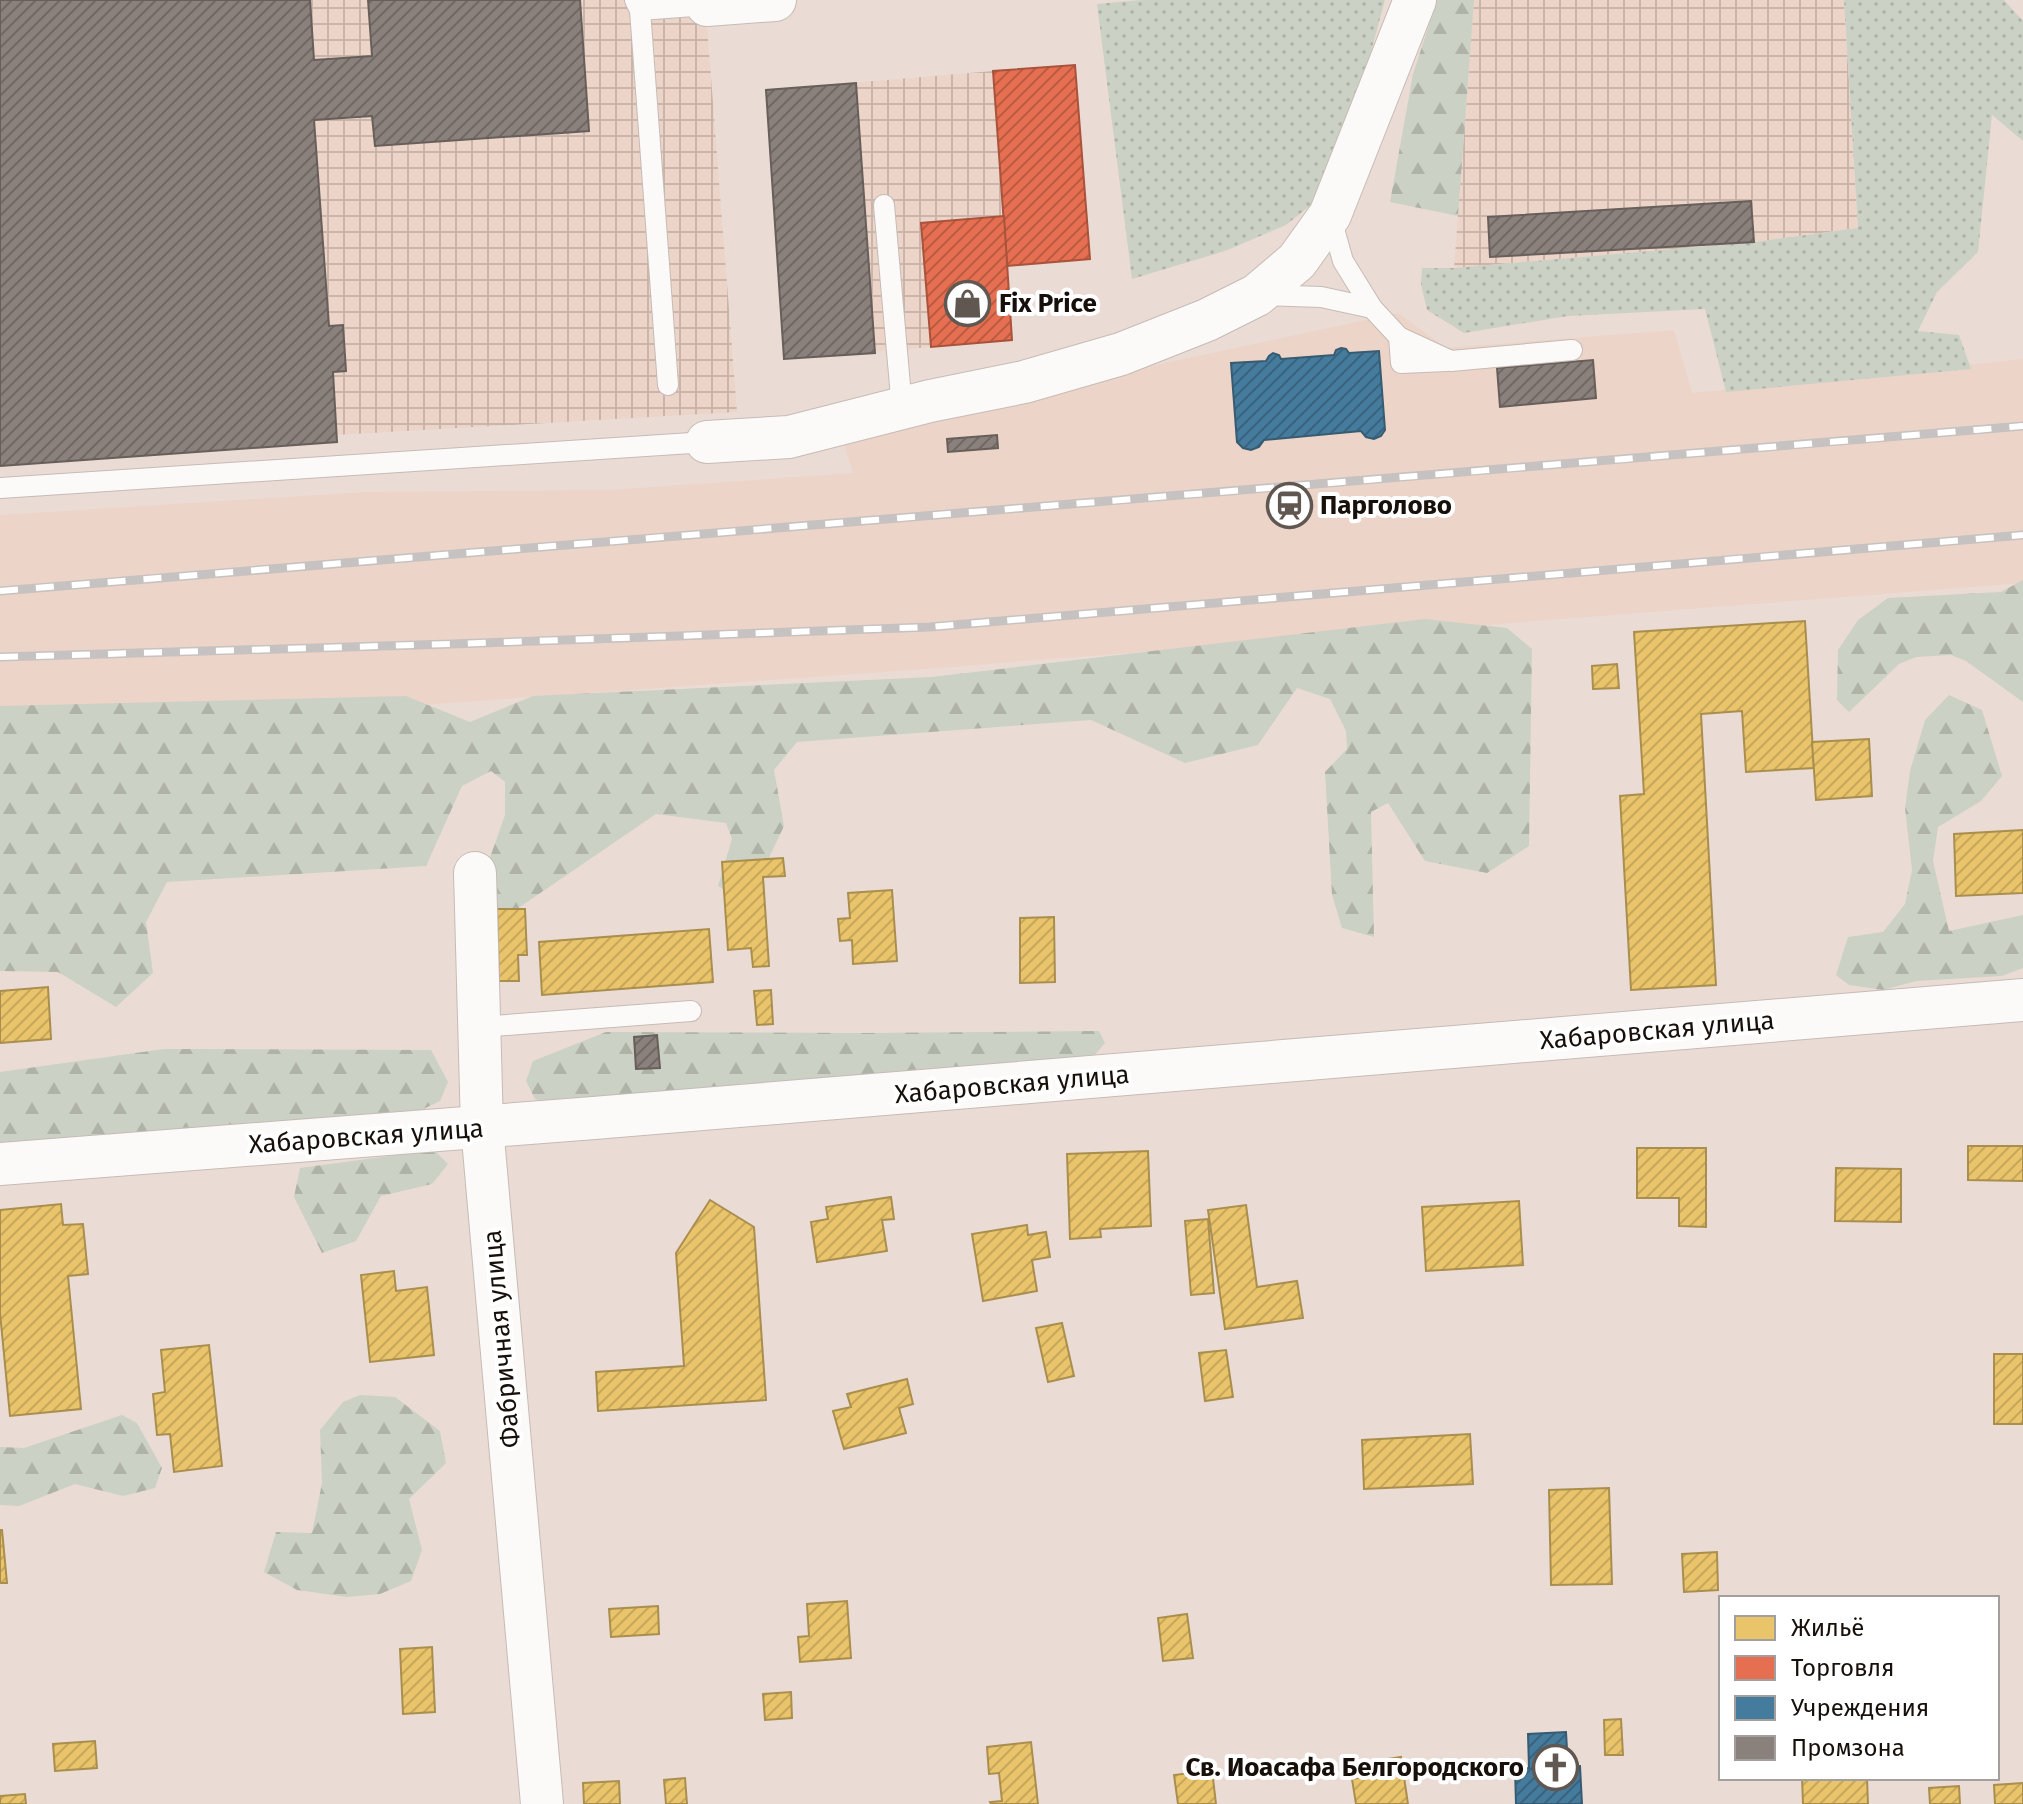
<svg xmlns="http://www.w3.org/2000/svg" width="2023" height="1804" viewBox="0 0 2023 1804" font-family="'Fira Sans',sans-serif">
<style>
.industrial{fill:url(#industrial-grid)}
.built{fill:#edd4c8}
.grass{fill:url(#grass-dots)}
.forest{fill:url(#forest-firs)}
.homes{fill:url(#homes-hatch);stroke:#aa8e4d;stroke-width:2}
.shops{fill:url(#shops-hatch);stroke:#a9523c;stroke-width:2}
.public{fill:url(#public-hatch);stroke:#375b71;stroke-width:2}
.industry{fill:url(#industry-hatch);stroke:#685f5a;stroke-width:2}
.lines{fill:none;stroke-linecap:round;stroke-linejoin:round}
.service-casing{stroke:#c6bbb5;stroke-width:22}
.minor-casing{stroke:#c6bbb5;stroke-width:44}
.service{stroke:#fcfaf9;stroke-width:20}
.minor{stroke:#fcfaf9;stroke-width:42}
.rail-casing{stroke:#c6c2c1;stroke-width:9}
.rail{stroke:#fff;stroke-width:6;stroke-dasharray:18;stroke-linecap:butt}
.labels{text-anchor:middle;stroke-width:8;stroke-linejoin:round;paint-order:stroke}
.poi-label{font-size:26px;font-weight:bold;fill:#170f0a;stroke:#fff;text-anchor:start}
.street-label{font-size:26px;fill:#170f0a;stroke:#fff}
</style>
<defs>
<pattern id="industrial-grid" width="8" height="8" patternUnits="userSpaceOnUse" patternTransform="scale(2)"><rect width="8" height="8" fill="#edd4c8"/><path d="M0 4h8M4 0v8" fill="none" stroke="#cab5aa"/></pattern>
<pattern id="grass-dots" width="8" height="8" patternUnits="userSpaceOnUse" patternTransform="scale(2)"><rect width="8" height="8" fill="#cbd1c4"/><path d="M2 2h.1M6 6h.1" fill="none" stroke="#aeb2a7" stroke-width="1.8" stroke-linecap="round"/></pattern>
<pattern id="forest-firs" width="22" height="20" patternUnits="userSpaceOnUse" patternTransform="scale(2)"><rect width="22" height="20" fill="#cbd1c4"/><path d="M5 1l3.5 6h-7zM16 11l3.5 6h-7z" fill="#aeb2a7"/></pattern>
<pattern id="homes-hatch" width="6" height="6" patternUnits="userSpaceOnUse" patternTransform="scale(2)"><rect width="6" height="6" fill="#e9c46a"/><path d="M-1 1l2-2M0 6l6-6M5 7l2-2" fill="none" stroke="#c7a75b"/></pattern>
<pattern id="shops-hatch" width="6" height="6" patternUnits="userSpaceOnUse" patternTransform="scale(2)"><rect width="6" height="6" fill="#e76f51"/><path d="M-1 1l2-2M0 6l6-6M5 7l2-2" fill="none" stroke="#ba5a41"/></pattern>
<pattern id="public-hatch" width="6" height="6" patternUnits="userSpaceOnUse" patternTransform="scale(2)"><rect width="6" height="6" fill="#457b9d"/><path d="M-1 1l2-2M0 6l6-6M5 7l2-2" fill="none" stroke="#39637e"/></pattern>
<pattern id="industry-hatch" width="6" height="6" patternUnits="userSpaceOnUse" patternTransform="scale(2)"><rect width="6" height="6" fill="#8a817c"/><path d="M-1 1l2-2M0 6l6-6M5 7l2-2" fill="none" stroke="#706864"/></pattern>
</defs>
<rect width="100%" height="100%" fill="#eadcd5"/>
<!-- industrial -->
<g class="industrial">
<polygon points="0,0 705,0 737,412 337,435 337,442 0,466"/>
<polygon points="1474,0 1844,0 1858,228 1754,242 1454,268"/>
<polygon points="993,71 1004,216 921,223 931,347 784,359 766,90"/>
</g>
<!-- built -->
<polygon class="built" points="1398,313 1446,348 1674,330 1692,393 2023,359 2023,583 899,671 0,735 0,515 364,492 610,490 853,473 844,444 909,418"/>
<!-- grass -->
<g class="grass">
<polygon points="1141,0 1385,0 1360,92 1316,201 1286,225 1225,251 1132,279 1097,4"/>
<polygon points="1844,0 2004,0 2023,21 2023,141 1992,115 1978,252 1937,292 1918,331 1959,335 1971,369 1726,392 1705,309 1568,316 1464,333 1427,310 1421,284 1422,268 1454,268 1754,242 1858,228"/>
</g>
<!-- forest -->
<g class="forest">
<polygon points="1437,0 1474,0 1458,216 1390,202 1413,74"/>
<polygon points="2023,580 2023,702 1966,661 1951,655 1916,657 1899,664 1849,712 1837,700 1838,650 1858,620 1888,598 2001,592"/>
<polygon points="1425,619 1507,628 1532,649 1529,846 1487,873 1425,861 1388,803 1371,812 1374,937 1342,928 1332,895 1325,772 1347,749 1346,731 1330,699 1297,688 1258,745 1185,763 1091,720 797,742 774,770 784,826 747,904 718,886 732,839 726,823 656,814 480,934 475,900 505,815 505,782 491,771 462,786 426,866 167,882 146,922 153,973 116,1007 58,972 0,971 0,706 406,696 470,722 533,696 932,677"/>
<polygon points="1949,695 1982,710 2002,776 1981,801 1938,827 1933,861 1949,931 2023,915 2023,968 2002,976 1916,981 1883,990 1849,985 1836,975 1848,937 1883,932 1905,904 1912,870 1905,808 1910,771 1925,720"/>
<polygon points="1099,1031 1105,1043 1092,1058 553,1105 535,1099 526,1081 533,1061 606,1032 861,1033"/>
<polygon points="164,1049 431,1050 448,1082 440,1101 407,1117 0,1147 0,1072"/>
<polygon points="434,1150 448,1164 432,1184 381,1196 356,1241 322,1253 294,1197 300,1168"/>
<polygon points="360,1395 395,1397 440,1431 446,1463 409,1499 422,1550 411,1581 380,1594 347,1597 297,1590 264,1572 276,1532 312,1533 322,1483 320,1430 343,1402"/>
<polygon points="122,1415 137,1423 162,1468 155,1488 123,1496 75,1484 19,1506 0,1505 0,1447 24,1448"/>
</g>
<!-- homes -->
<g class="homes">
<polygon points="1805,621 1814,768 1746,772 1742,711 1701,714 1716,985 1631,990 1620,796 1644,794 1634,632"/>
<polygon points="1617,664 1619,688 1593,689 1592,666"/>
<polygon points="1869,739 1872,796 1816,800 1812,742"/>
<polygon points="2023,830 2023,893 1956,896 1954,834"/>
<polygon points="783,858 785,876 763,877 769,966 753,967 751,948 728,950 722,862"/>
<polygon points="892,890 897,961 853,964 852,940 840,941 838,919 850,918 848,893"/>
<polygon points="497,909 525,909 527,955 518,955 519,981 499,981"/>
<polygon points="1054,917 1055,982 1020,983 1020,918"/>
<polygon points="709,929 713,982 542,995 539,942"/>
<polygon points="48,987 51,1039 0,1043 0,991"/>
<polygon points="771,990 773,1024 757,1025 754,991"/>
<polygon points="1968,1146 2023,1146 2023,1181 1968,1180"/>
<polygon points="1637,1148 1706,1148 1706,1227 1679,1226 1679,1198 1637,1198"/>
<polygon points="1148,1151 1151,1226 1100,1229 1101,1237 1070,1239 1067,1154"/>
<polygon points="1836,1168 1901,1169 1901,1222 1835,1221"/>
<polygon points="891,1197 894,1219 882,1220 887,1251 817,1262 811,1222 828,1219 826,1207"/>
<polygon points="710,1200 754,1227 766,1400 598,1411 596,1372 684,1366 676,1253"/>
<polygon points="1519,1201 1523,1265 1426,1271 1422,1207"/>
<polygon points="61,1204 63,1225 83,1224 88,1274 68,1276 81,1409 10,1416 0,1313 0,1210"/>
<polygon points="1246,1205 1257,1287 1297,1281 1303,1318 1225,1329 1208,1210"/>
<polygon points="1208,1219 1214,1293 1191,1295 1185,1221"/>
<polygon points="1027,1225 1028,1235 1046,1232 1050,1257 1032,1260 1037,1291 983,1301 972,1234"/>
<polygon points="394,1271 396,1291 427,1287 434,1355 370,1362 361,1275"/>
<polygon points="1062,1323 1074,1376 1048,1382 1036,1328"/>
<polygon points="209,1345 222,1466 174,1472 170,1434 157,1435 153,1394 165,1392 161,1350"/>
<polygon points="1226,1350 1233,1397 1205,1401 1199,1353"/>
<rect x="1994" y="1354" width="29" height="70"/>
<polygon points="907,1379 913,1404 899,1408 906,1433 844,1449 833,1411 851,1407 847,1394"/>
<polygon points="1470,1434 1473,1484 1364,1489 1362,1440"/>
<polygon points="1609,1488 1612,1584 1551,1585 1549,1490"/>
<polygon points="0,1530 2,1530 7,1583 0,1583"/>
<polygon points="1717,1552 1718,1590 1684,1592 1682,1554"/>
<polygon points="847,1601 851,1658 800,1662 798,1637 809,1636 807,1604"/>
<polygon points="658,1606 659,1634 611,1637 609,1609"/>
<polygon points="1187,1614 1193,1658 1163,1661 1158,1618"/>
<polygon points="432,1647 435,1712 403,1714 400,1649"/>
<polygon points="791,1692 792,1718 765,1720 763,1694"/>
<polygon points="1621,1719 1623,1755 1605,1755 1604,1720"/>
<polygon points="95,1741 97,1768 55,1771 53,1744"/>
<polygon points="1031,1742 1038,1804 991,1804 990,1802 1002,1801 999,1773 989,1774 987,1747"/>
<polygon points="1401,1757 1408,1804 1356,1804 1352,1779 1371,1776 1369,1762"/>
<polygon points="1212,1770 1216,1804 1178,1804 1174,1775"/>
<polygon points="685,1778 687,1804 666,1804 664,1780"/>
<polygon points="1802,1778 1867,1778 1868,1804 1803,1804"/>
<polygon points="619,1781 620,1804 584,1804 583,1783"/>
<polygon points="2023,1783 2023,1804 1995,1804 1994,1785"/>
<polygon points="1959,1786 1960,1804 1930,1804 1929,1788"/>
<polygon points="25,1794 26,1804 0,1804 0,1796"/>
</g>
<!-- shops -->
<g class="shops">
<polygon points="1075,65 1090,259 1007,266 993,71"/>
<polygon points="1004,216 1012,340 931,347 921,223"/>
</g>
<!-- public -->
<g class="public">
<polygon points="1341,348 1346,349 1349,353 1379,351 1385,430 1381,436 1374,439 1366,437 1361,431 1264,440 1259,447 1251,450 1243,448 1237,442 1231,363 1266,361 1269,356 1273,353 1279,355 1281,359 1334,355 1336,350"/>
<polygon points="1566,1732 1568,1767 1580,1766 1582,1804 1516,1804 1515,1769 1529,1768 1528,1734"/>
</g>
<!-- industry -->
<g class="industry">
<polygon points="0,0 310,0 314,60 372,56 368,0 580,0 589,131 375,146 372,116 314,120 329,326 343,325 346,371 333,372 337,442 0,466"/>
<polygon points="856,83 875,353 784,359 766,90"/>
<polygon points="1751,201 1754,242 1490,257 1488,217"/>
<polygon points="1593,360 1596,398 1500,407 1497,368"/>
<polygon points="997,435 998,448 948,452 947,439"/>
<polygon points="657,1035 660,1068 636,1069 634,1037"/>
</g>
<g class="lines">
<defs>
<g id="service">
<polyline points="635,0 640,10 707,5"/>
<polyline points="640,10 668,385"/>
<polyline points="884,205 902,408"/>
<polyline points="1330,215 1343,261 1372,308 1399,337 1451,361 1572,350"/>
<polyline points="1262,295 1321,297 1372,308"/>
<polyline points="1399,337 1401,363 1447,361"/>
<polyline points="0,488 707,442"/>
<polyline points="480,1027 691,1011"/>
</g>
<g id="minor">
<polyline points="707,5 775,0"/>
<polyline points="707,442 789,437 930,401 1024,382 1121,354 1207,320 1257,295 1297,261 1330,215 1415,0"/>
<polyline points="475,873 482,1127 542,1804"/>
<polyline points="0,1164 594,1118 2023,1000"/>
</g>
</defs>
<!-- service casing -->
<use href="#service" class="service-casing"/>
<!-- minor casing -->
<use href="#minor" class="minor-casing"/>
<!-- service -->
<use href="#service" class="service"/>
<!-- minor -->
<use href="#minor" class="minor"/>
<defs>
<g id="rail">
<path d="M0 591C674 536 1349 482 2023 426"/>
<polyline points="0,657 451,644 930,627 2023,535"/>
</g>
</defs>
<!-- rail casing -->
<use href="#rail" class="rail-casing"/>
<!-- rail -->
<use href="#rail" class="rail"/>
</g>
<!-- icons -->
<defs>
<symbol id="shop-ring" viewBox="-11 -11 22 22"><circle r="9.5" fill="#fff" stroke="#615751" stroke-width="1.5"/><path d="M-5-2.5h2.3a2.7 3.5 0 0 1 5.4 0H5L5.5 6h-11ZM-1.5-2.5h3a1.5 2.3 0 0 0-3 0Z" fill="#615751"/></symbol>
<symbol id="station-ring" viewBox="-11 -11 22 22"><circle r="9.5" fill="#fff" stroke="#615751" stroke-width="1.5"/><path d="M-3-6H3Q5-6 5-4V2Q5 4 3 4L4.5 6H3L1.5 4h-3L-3 6H-4.5L-3 4Q-5 4-5 2V-4Q-5-6-3-6ZM-3.5-4v3h7v-3ZM-3.5 1v1.5H-2V1ZM2 1v1.5H3.5V1Z" fill="#615751"/></symbol>
<symbol id="church-ring" viewBox="-11 -11 22 22"><circle r="9.5" fill="#fff" stroke="#615751" stroke-width="1.5"/><path d="M-1.2-6h2.4v3.5h3.3v2.4h-3.3V6h-2.4V-.1h-3.3v-2.4h3.3Z" fill="#615751"/></symbol>
</defs>
<g fill-rule="evenodd">
<use href="#shop-ring" x="942" y="278" width="51" height="51"/>
<use href="#station-ring" x="1264" y="480" width="51" height="51"/>
<use href="#church-ring" x="1530" y="1742" width="51" height="51"/>
</g>
<g class="labels">
<!-- poi labels -->
<g class="poi-label">
<text x="999" y="312">Fix Price</text>
<text x="1320" y="514">Парголово</text>
<text x="1524" y="1776" text-anchor="end">Св. Иоасафа Белгородского</text>
</g>
<!-- street labels -->
<g class="street-label">
<text transform="translate(1657 1030) rotate(-5)" y="9">Хабаровская улица</text>
<text transform="translate(1012 1084) rotate(-5)" y="9">Хабаровская улица</text>
<text transform="translate(366 1136) rotate(-4)" y="9">Хабаровская улица</text>
<text transform="translate(501 1339) rotate(-95)" y="9">Фабричная улица</text>
</g>
</g>
<!-- legend -->
<rect x="1719" y="1596" width="280" height="184" fill="#ffffff" stroke="#a29f9d" stroke-width="2"/>
<rect x="1735" y="1616" width="40" height="24" fill="#e9c46a" stroke="#a29f9d" stroke-width="2"/>
<text x="1791" y="1636" font-size="24" fill="#170f0a">Жильё</text>
<rect x="1735" y="1656" width="40" height="24" fill="#e76f51" stroke="#a29f9d" stroke-width="2"/>
<text x="1791" y="1676" font-size="24" fill="#170f0a">Торговля</text>
<rect x="1735" y="1696" width="40" height="24" fill="#457b9d" stroke="#a29f9d" stroke-width="2"/>
<text x="1791" y="1716" font-size="24" fill="#170f0a">Учреждения</text>
<rect x="1735" y="1736" width="40" height="24" fill="#8a817c" stroke="#a29f9d" stroke-width="2"/>
<text x="1791" y="1756" font-size="24" fill="#170f0a">Промзона</text>
</svg>
